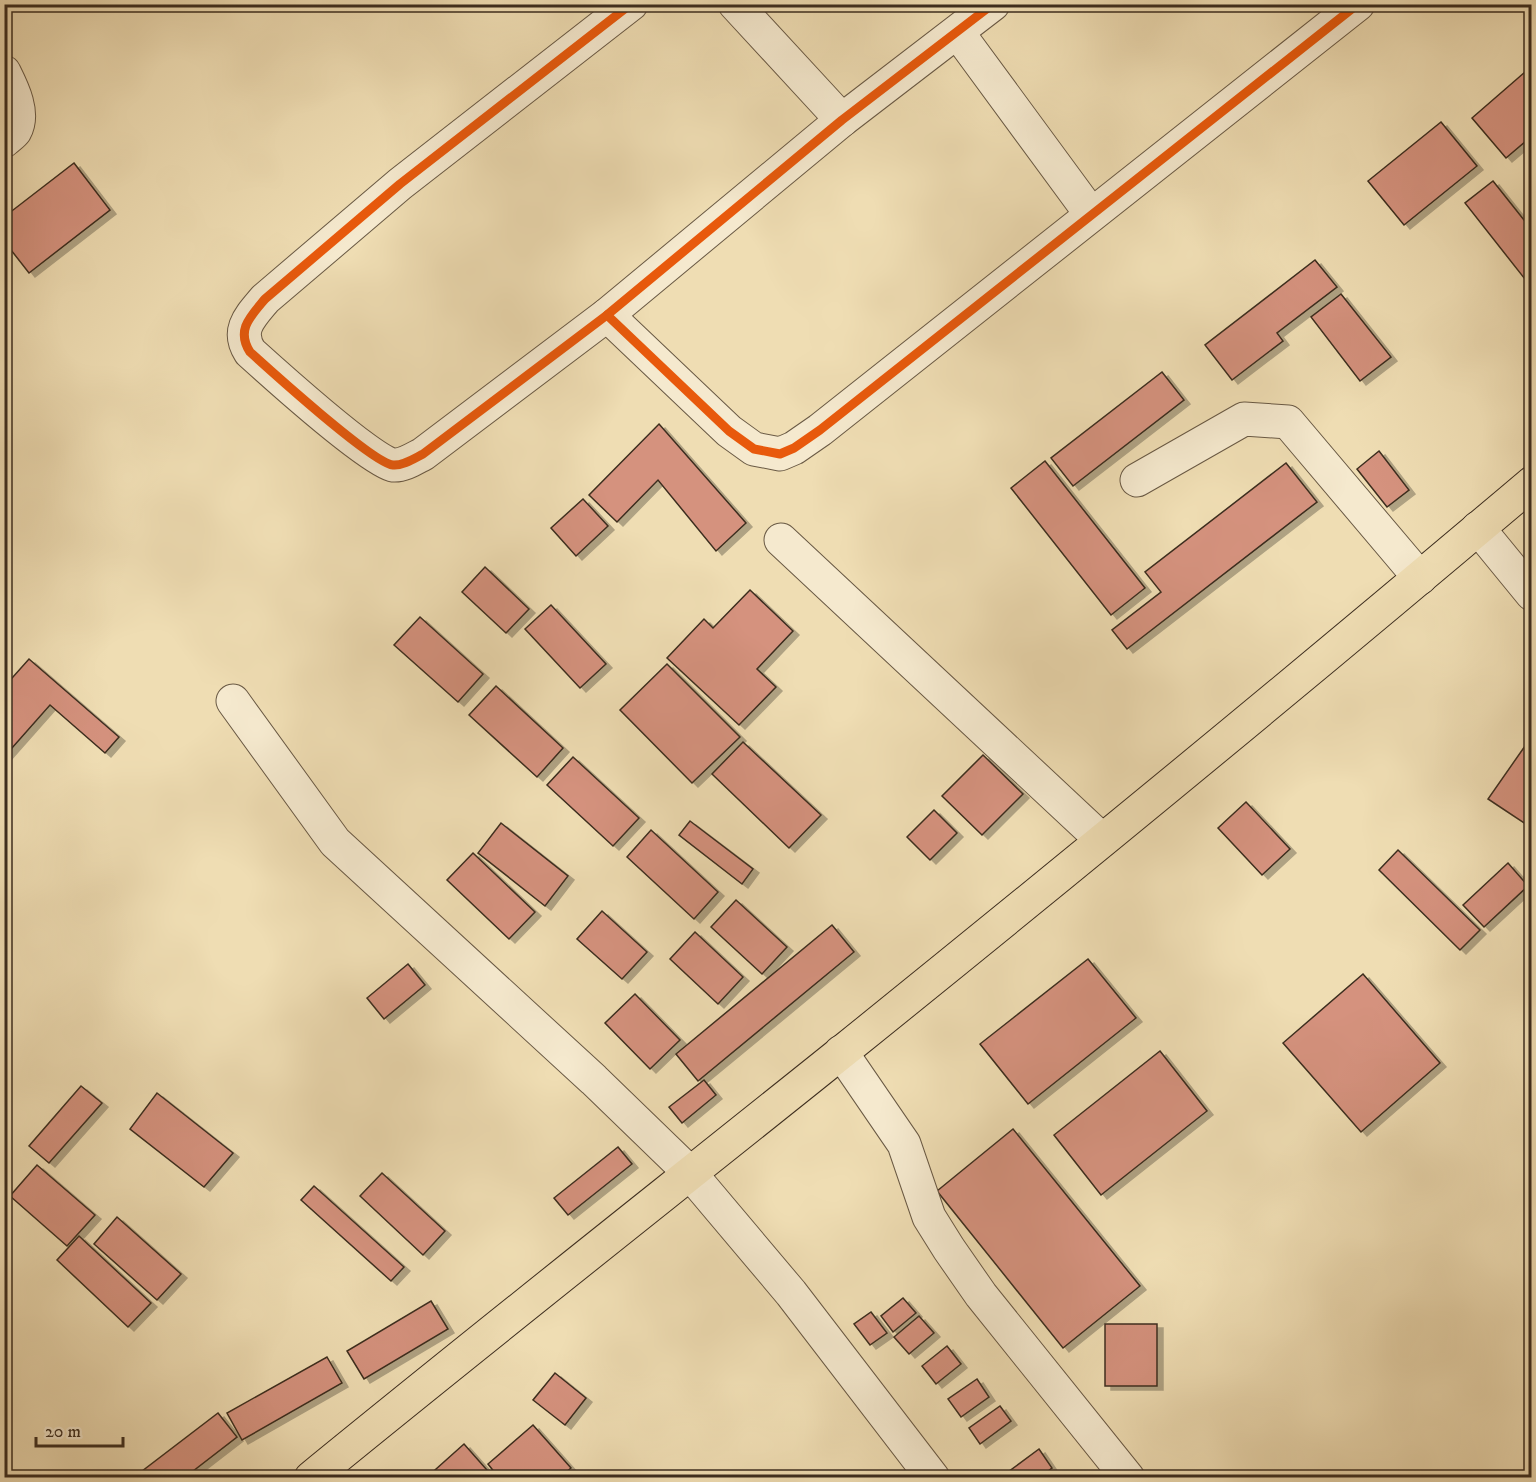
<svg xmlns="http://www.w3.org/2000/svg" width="1536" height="1482" viewBox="0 0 1536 1482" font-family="'IM FELL DW Pica',serif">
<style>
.building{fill:#d5927e;stroke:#3c2d1f;stroke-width:1.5;filter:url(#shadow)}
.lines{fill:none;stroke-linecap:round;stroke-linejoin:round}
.minor-casing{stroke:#695944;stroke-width:35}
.major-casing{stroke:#3c2d1f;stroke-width:35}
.minor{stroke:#f5e9ce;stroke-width:33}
.major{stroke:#efddb3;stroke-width:33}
.cycleway-casing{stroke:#f5e9ce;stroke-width:13}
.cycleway{stroke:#e8590c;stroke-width:9}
</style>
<defs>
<filter id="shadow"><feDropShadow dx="6" dy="4" stdDeviation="0" flood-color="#0004"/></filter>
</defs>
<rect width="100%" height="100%" fill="#efddb3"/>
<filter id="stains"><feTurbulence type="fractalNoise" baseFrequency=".00333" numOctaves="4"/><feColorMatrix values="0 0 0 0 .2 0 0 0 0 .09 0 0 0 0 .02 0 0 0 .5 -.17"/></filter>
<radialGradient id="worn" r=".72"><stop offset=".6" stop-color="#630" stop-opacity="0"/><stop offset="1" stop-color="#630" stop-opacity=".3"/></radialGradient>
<!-- building -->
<g class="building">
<polygon points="1525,72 1532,80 1532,136 1506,158 1472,118"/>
<polygon points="1441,122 1477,166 1404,225 1368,181"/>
<polygon points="74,163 110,210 29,273 4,241 4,217"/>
<polygon points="1493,181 1528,225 1532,223 1532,288 1465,203"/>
<polygon points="1315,260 1337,287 1277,333 1283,341 1232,380 1205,345"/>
<polygon points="1341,294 1391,357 1360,381 1311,317"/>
<polygon points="1162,372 1184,400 1073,486 1051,458"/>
<polygon points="659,424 746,523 716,551 658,480 617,522 589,495"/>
<polygon points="1379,451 1409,490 1387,507 1357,469"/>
<polygon points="1045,461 1145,588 1111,615 1011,488"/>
<polygon points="1286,463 1317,502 1127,649 1112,630 1161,592 1145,572"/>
<polygon points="583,499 608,526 576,556 551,528"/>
<polygon points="485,567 529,609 506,633 462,592"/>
<polygon points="750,590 793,631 757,669 776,687 739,725 667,658 704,619 713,628"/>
<polygon points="551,605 606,664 580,688 525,629"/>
<polygon points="420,617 483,674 458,702 394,645"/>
<polygon points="29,659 119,737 105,753 50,705 4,757 4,687"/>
<polygon points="667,664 740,737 692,783 620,710"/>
<polygon points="496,686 563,748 537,777 469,715"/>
<polygon points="1532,736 1532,828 1488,799"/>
<polygon points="743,742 821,815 789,848 712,774"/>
<polygon points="983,755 1023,794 982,835 942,796"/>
<polygon points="573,757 639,818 613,846 547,785"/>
<polygon points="1246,802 1290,849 1262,875 1218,828"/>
<polygon points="934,810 957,833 930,860 907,837"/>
<polygon points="690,821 753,869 742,884 679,835"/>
<polygon points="501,823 568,876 545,906 478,853"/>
<polygon points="651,830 718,892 694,919 627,857"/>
<polygon points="1398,850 1480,930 1460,950 1379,870"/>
<polygon points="473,853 535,912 509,939 447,880"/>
<polygon points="1508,863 1528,886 1484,927 1463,905"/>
<polygon points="736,900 787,947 762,974 711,927"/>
<polygon points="602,911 647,952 622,979 577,939"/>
<polygon points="832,925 854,952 698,1081 676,1054"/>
<polygon points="695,932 743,977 718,1004 670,959"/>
<polygon points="1088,959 1136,1018 1028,1104 980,1044"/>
<polygon points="408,964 425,985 384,1019 367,998"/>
<polygon points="1363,974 1440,1063 1361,1132 1283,1043"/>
<polygon points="635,994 680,1040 650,1069 605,1023"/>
<polygon points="1160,1051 1207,1111 1101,1195 1054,1135"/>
<polygon points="704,1080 716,1095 682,1123 669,1107"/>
<polygon points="81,1086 102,1103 49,1163 29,1146"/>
<polygon points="157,1093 233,1153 204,1187 130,1129"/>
<polygon points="1013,1129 1140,1286 1063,1348 937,1191"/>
<polygon points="618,1147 632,1164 568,1215 554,1198"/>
<polygon points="37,1165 95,1215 67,1246 10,1196"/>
<polygon points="382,1173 445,1231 423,1255 360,1196"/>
<polygon points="314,1186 404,1267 391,1281 301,1200"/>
<polygon points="117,1217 181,1274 157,1300 94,1244"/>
<polygon points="79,1236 151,1303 128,1327 57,1260"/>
<polygon points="903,1298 916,1313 893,1332 881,1316"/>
<polygon points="431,1301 448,1329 364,1379 347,1351"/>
<polygon points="871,1312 887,1333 870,1345 854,1324"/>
<polygon points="919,1316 934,1333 909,1354 894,1337"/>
<rect x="1105" y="1324" width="52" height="62"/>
<polygon points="947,1346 961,1364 936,1384 922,1366"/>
<polygon points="327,1357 342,1383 242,1440 227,1413"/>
<polygon points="555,1373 586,1398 565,1425 533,1400"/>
<polygon points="977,1379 989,1397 961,1417 948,1399"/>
<polygon points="1000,1406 1011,1421 980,1444 969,1428"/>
<polygon points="218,1413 237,1437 184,1478 133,1478"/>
<polygon points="533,1425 571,1468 559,1478 499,1478 488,1464"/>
<polygon points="464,1444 494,1478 426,1478"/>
<polygon points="1039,1449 1052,1468 1039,1478 1012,1478 1008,1472"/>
</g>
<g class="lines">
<defs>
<g id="minor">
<path d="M631 4 400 184 265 299C250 317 236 330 250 352 271 371 373 463 393 465 403 466 415 458 423 454L607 315 842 120 993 4"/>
<polyline points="735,4 842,120"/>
<polyline points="958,33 1091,214"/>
<path d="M4 72C12 88 25 113 15 131 13 134 7 138 4 141"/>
<polyline points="607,315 729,431 754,449 780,454 794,448 820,430 1358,4"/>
<polyline points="1137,480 1244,419 1288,422 1420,578"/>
<polyline points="1478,528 1532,594"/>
<polyline points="781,540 1102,840"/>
<polyline points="233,701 335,842 594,1080 689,1172 791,1293 933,1478"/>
<polyline points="841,1052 904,1144 929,1217 949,1249 981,1295 1128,1478"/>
</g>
<path id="major" d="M311 1478C487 1334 665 1194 842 1052 1074 865 1304 676 1532 483"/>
</defs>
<!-- minor casing -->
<use href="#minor" class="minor-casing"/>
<!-- major casing -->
<use href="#major" class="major-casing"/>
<!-- minor -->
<use href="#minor" class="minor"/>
<!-- major -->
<use href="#major" class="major"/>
<defs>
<g id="cycleway">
<path d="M631 4 400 184 265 299C250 317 236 330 250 352 271 371 373 463 393 465 403 466 415 458 423 454L607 315 842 120 993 4"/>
<polyline points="607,315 729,431 754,449 780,454 794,448 820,430 1358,4"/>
</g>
</defs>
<!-- cycleway casing -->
<use href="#cycleway" class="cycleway-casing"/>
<!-- cycleway -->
<use href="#cycleway" class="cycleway"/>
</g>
<!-- margin -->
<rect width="1536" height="1482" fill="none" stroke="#efddb3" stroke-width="24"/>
<rect x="6" y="6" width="1524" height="1470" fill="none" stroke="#3c2d1f" stroke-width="3"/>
<rect x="12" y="12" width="1512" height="1458" fill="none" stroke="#3c2d1f" stroke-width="1.5"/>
<!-- scale -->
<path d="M36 1437v9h87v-9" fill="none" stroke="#3c2d1f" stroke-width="3"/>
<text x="45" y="1437" font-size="18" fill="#3c2d1f" stroke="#f5e9ce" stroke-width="4.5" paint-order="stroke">20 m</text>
<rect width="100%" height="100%" filter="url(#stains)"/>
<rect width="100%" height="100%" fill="url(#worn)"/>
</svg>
